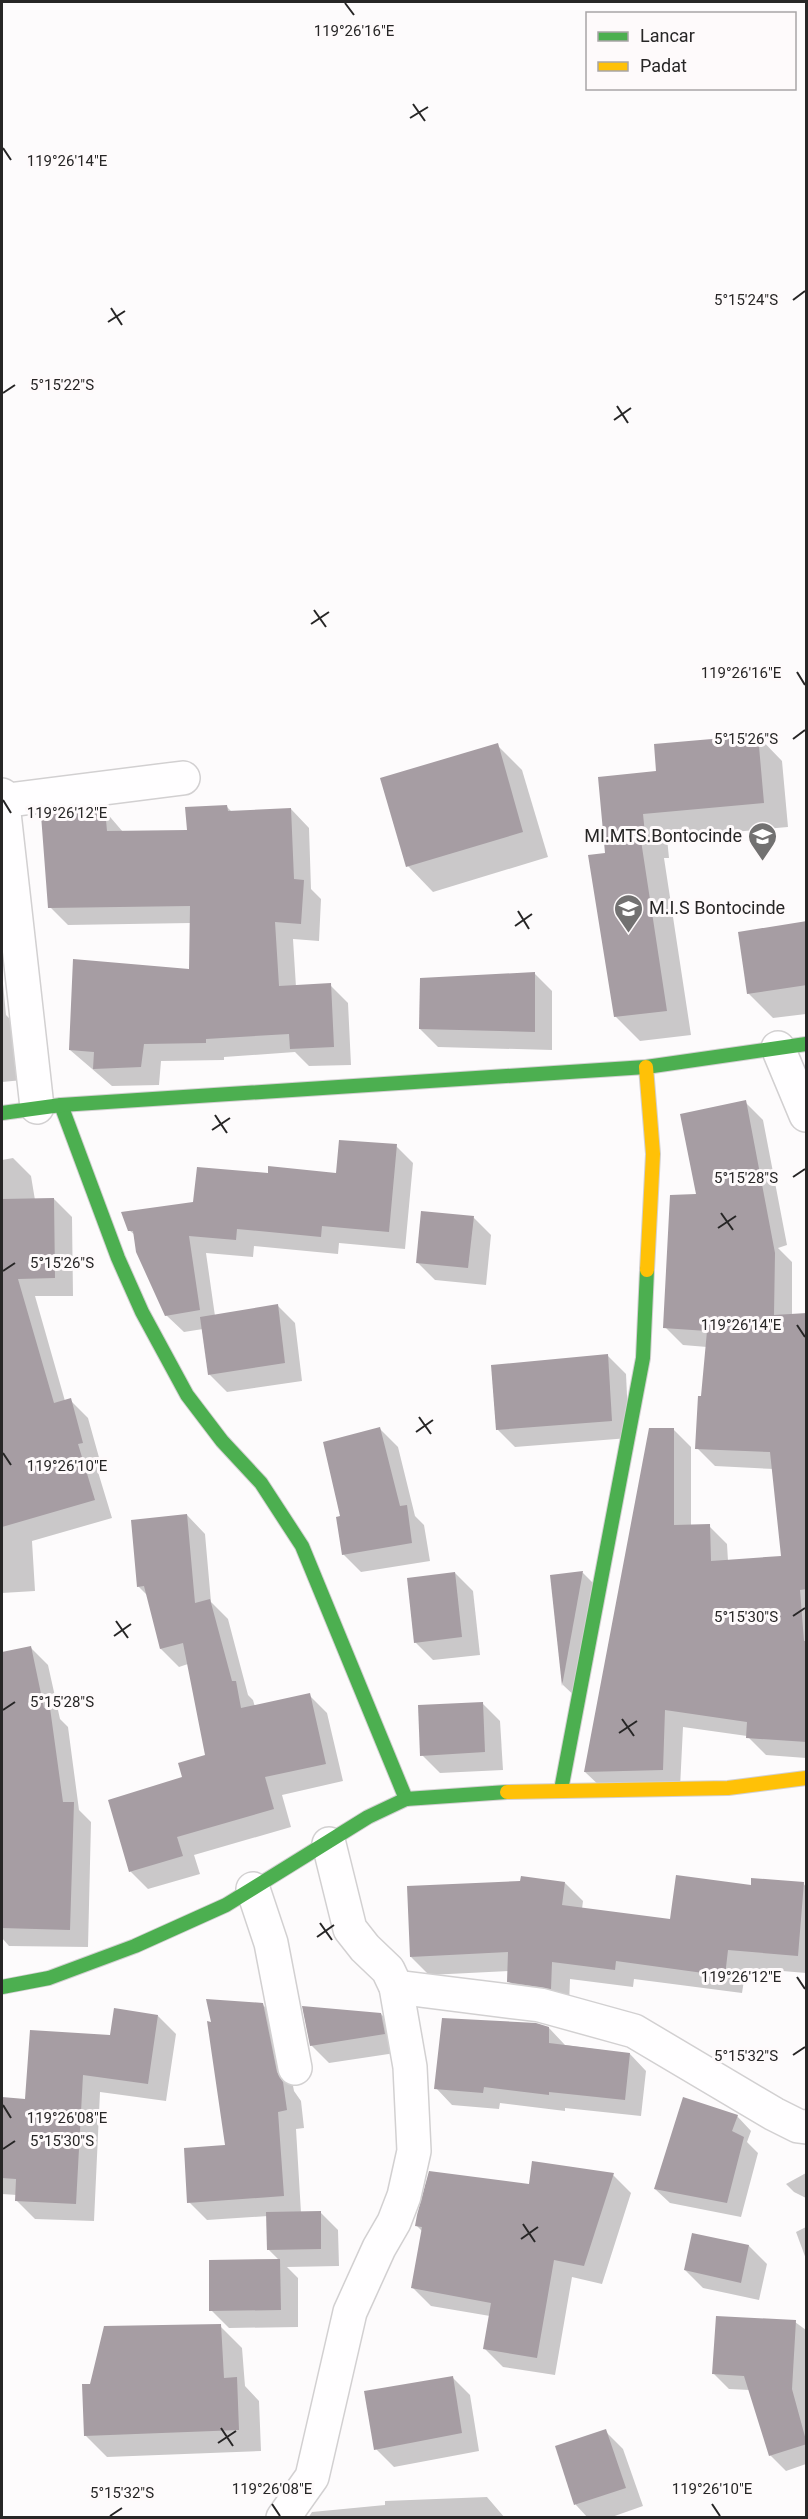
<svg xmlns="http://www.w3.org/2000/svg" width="808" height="2519" viewBox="0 0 808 2519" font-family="Roboto,sans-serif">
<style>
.shadow{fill:#0003}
.building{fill:#a69da3}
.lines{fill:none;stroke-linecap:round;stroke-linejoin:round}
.street-casing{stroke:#d2d0d1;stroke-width:36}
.fast-casing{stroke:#d2d0d1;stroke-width:16}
.slow-casing{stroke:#d2d0d1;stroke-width:16}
.street{stroke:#fffeff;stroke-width:33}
.fast{stroke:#4caf50;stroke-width:14}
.slow{stroke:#ffc107;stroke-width:14}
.ticks{fill:none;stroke:#272626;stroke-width:2}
.labels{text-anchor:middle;stroke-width:6;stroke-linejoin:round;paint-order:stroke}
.poi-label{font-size:18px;fill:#272626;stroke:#fefafb;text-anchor:end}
.ticks-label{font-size:15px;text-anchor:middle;fill:#272626;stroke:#fefafb;stroke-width:6;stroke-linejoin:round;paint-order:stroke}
</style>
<rect width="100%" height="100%" fill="#fdfbfc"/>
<!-- shadow -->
<g class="shadow">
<polygon points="758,736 782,761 788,827 667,838 669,858 664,858 691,1035 640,1041 615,1016 607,854 658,772"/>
<polygon points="497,745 522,770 548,857 433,892 408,866"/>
<polygon points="227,807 232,812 291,809 309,828 311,889 321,899 319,941 293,939 296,987 330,985 348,1003 351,1065 309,1066 295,1052 224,1057 224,1060 161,1061 159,1085 112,1086 70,1050 191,971 191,923 68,925 50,907 105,811 123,832 188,831"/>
<polygon points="806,923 806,1014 773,1018 748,993"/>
<polygon points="2,973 6,1015 17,1026 23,1080 2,1082"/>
<polygon points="534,973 552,991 552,1050 438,1047 420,1029"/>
<polygon points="745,1102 763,1120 787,1245 778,1248 792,1262 792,1315 774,1469 715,1466 697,1448 707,1347 683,1345 665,1327 698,1196"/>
<polygon points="396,1146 413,1163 405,1249 339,1243 338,1254 254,1246 253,1257 206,1253 215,1316 277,1305 295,1323 302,1381 227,1392 209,1374 203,1329 184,1332 166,1315 136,1236 129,1230 269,1174 338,1175"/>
<polygon points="13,1158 31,1176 35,1200 54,1199 72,1217 73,1296 35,1296 65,1401 70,1400 88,1418 100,1461 95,1462 112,1518 32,1541 35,1591 2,1593 2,1160"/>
<polygon points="473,1217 491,1235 486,1285 435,1280 417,1262"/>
<polygon points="608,1356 626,1374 629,1438 515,1447 497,1429"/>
<polygon points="380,1429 398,1447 415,1516 424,1525 430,1561 361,1572 343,1554 342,1518"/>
<polygon points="673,1429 691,1447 691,1526 709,1526 727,1544 728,1561 806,1565 806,1758 766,1755 747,1736 683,1727 680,1788 603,1789 585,1772"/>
<polygon points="187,1515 205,1534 211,1602 228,1619 248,1695 253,1700 255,1707 309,1695 327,1713 343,1781 282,1795 291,1827 194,1855 200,1874 148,1889 130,1871 184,1778 207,1756 188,1664 179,1667 161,1649 148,1596 138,1586"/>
<polygon points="455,1573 473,1591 480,1655 433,1660 415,1642"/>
<polygon points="583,1573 601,1591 580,1701 563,1685 552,1576"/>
<polygon points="30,1647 48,1665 60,1719 68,1727 79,1810 91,1822 88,1947 9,1946 2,1938 2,1654"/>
<polygon points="482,1703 500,1721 503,1770 440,1773 422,1755"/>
<polygon points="565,1883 583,1901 582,1909 671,1920 752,1886 803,1883 806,1887 806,1973 746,1968 742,1993 634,1979 633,1987 570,1979 569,2006 527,2000 509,1981 509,1971 429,1975 411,1957"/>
<polygon points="263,2005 281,2023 294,2091 301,2101 304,2128 296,2129 301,2213 320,2212 338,2230 339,2266 287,2267 298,2278 298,2327 229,2328 211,2310 279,2260 268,2249 268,2216 207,2220 189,2202 226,2147"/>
<polygon points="381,2014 399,2032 402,2052 329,2063 311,2045"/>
<polygon points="158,2016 176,2034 166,2101 100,2092 94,2221 35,2219 17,2201 17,2195 2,2194 2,2098 26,2100 111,2037"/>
<polygon points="549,2028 565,2045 630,2054 646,2071 641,2116 565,2108 565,2111 500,2103 499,2109 452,2105 436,2088"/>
<polygon points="737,2116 751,2131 747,2142 758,2153 741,2217 670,2203 655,2189"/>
<polygon points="806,2173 806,2198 794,2192 786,2184"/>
<polygon points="613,2175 631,2193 602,2284 572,2277 555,2375 503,2367 485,2349 490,2316 431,2306 413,2288 423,2232 417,2226"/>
<polygon points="806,2227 806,2259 796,2232"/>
<polygon points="693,2235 749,2246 767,2264 759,2300 703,2288 685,2270"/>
<polygon points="795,2322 806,2330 806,2464 786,2471 770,2455 750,2390 729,2389 714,2374"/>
<polygon points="220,2326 242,2348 245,2386 259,2401 261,2451 107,2457 85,2435"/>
<polygon points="452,2377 470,2395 479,2451 394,2467 376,2449"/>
<polygon points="605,2431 623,2449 643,2506 609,2518 588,2518 576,2505 557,2447"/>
<polygon points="487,2497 505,2518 308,2518 312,2512 385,2505 385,2501"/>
</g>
<!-- building -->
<g class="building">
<polygon points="758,735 764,803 643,814 645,834 640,834 667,1011 614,1017 588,855 605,853 598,777 656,771 654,744"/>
<polygon points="498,743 523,832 406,867 380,778"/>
<polygon points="227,805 228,811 291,808 294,879 304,880 301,924 275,922 279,986 331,983 334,1047 290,1049 289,1034 206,1039 206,1043 144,1044 141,1067 93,1069 94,1052 69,1050 73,959 189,969 190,906 48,908 41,815 105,809 107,831 187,830 185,807"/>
<polygon points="807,921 807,985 747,994 738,932"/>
<polygon points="535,972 535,1032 419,1029 420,978"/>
<polygon points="746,1100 775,1253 774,1315 807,1313 807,1589 800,1590 804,1641 807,1641 807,1742 746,1738 747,1722 665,1710 663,1770 584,1772 649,1428 674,1428 674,1525 710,1524 711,1561 781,1556 770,1452 695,1449 698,1396 701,1396 707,1331 663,1328 670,1195 696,1194 680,1114"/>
<polygon points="339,1140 397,1144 389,1232 322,1226 321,1237 237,1229 236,1240 189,1236 200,1310 165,1316 136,1252 133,1231 128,1231 121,1212 193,1202 197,1167 268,1173 268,1166 336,1173"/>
<polygon points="54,1198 55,1278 18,1279 54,1403 71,1398 83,1443 78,1444 95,1500 2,1527 2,1199"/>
<polygon points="421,1211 474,1216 468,1268 416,1263"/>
<polygon points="278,1304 285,1363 208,1375 200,1317"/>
<polygon points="608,1354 612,1421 496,1430 491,1365"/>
<polygon points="380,1427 400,1506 407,1505 412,1543 342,1555 336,1517 340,1516 323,1442"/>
<polygon points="187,1514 195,1603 210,1599 232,1681 236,1681 241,1708 310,1693 326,1764 265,1777 274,1809 177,1837 183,1856 129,1872 108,1800 182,1777 178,1763 205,1755 183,1643 160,1649 144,1586 137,1587 131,1520"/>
<polygon points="583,1571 562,1686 550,1575"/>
<polygon points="455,1572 462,1637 414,1643 407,1578"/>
<polygon points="31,1646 44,1708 50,1708 63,1802 74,1802 70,1930 2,1928 2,1652"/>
<polygon points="483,1702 485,1752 420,1756 418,1705"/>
<polygon points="676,1875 751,1885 751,1878 804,1882 798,1956 728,1950 725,1976 616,1961 615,1970 552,1962 551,1989 507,1982 508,1952 410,1957 407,1886 520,1881 521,1876 565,1882 562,1905 670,1919"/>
<polygon points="206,1999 263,2003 277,2072 283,2082 287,2110 278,2112 284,2196 187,2203 184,2148 225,2145 207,2021 211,2022"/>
<polygon points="302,2006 381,2013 385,2034 310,2046"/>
<polygon points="114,2008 158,2015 148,2084 83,2075 76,2204 15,2201 16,2179 2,2178 2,2097 25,2099 30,2030 110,2035"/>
<polygon points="442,2018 536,2023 549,2027 549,2043 630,2053 625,2100 549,2092 549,2095 484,2087 483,2093 434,2089"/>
<polygon points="683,2097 738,2115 732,2131 744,2137 727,2203 654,2189"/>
<polygon points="532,2161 614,2173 584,2266 554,2260 537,2358 483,2349 491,2303 411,2288 422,2227 415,2226 417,2215 429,2171 529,2184"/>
<polygon points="321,2211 321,2249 267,2250 266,2212"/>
<polygon points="692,2233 749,2245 741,2283 684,2270"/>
<polygon points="280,2259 281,2310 209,2311 209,2260"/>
<polygon points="716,2316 796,2320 792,2389 807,2444 769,2456 744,2376 712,2374"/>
<polygon points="221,2324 224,2378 237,2377 239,2430 84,2436 82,2384 90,2384 104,2326"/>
<polygon points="453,2376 462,2433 374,2450 364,2391"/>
<polygon points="606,2429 626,2488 574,2505 555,2446"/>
</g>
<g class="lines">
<defs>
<g id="street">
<polyline points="2,795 37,1107"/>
<polyline points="2,801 183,778"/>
<polyline points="778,1048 806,1115"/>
<polyline points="253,1889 271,1943 295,2068"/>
<polyline points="396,1987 540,2005 634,2031 774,2114 798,2126 806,2127"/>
<polyline points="283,2518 312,2477 350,2312 379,2248 394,2222 404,2196 414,2151 410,2067 396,1987 388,1970 365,1948 350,1929 329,1844"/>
</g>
<g id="fast">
<polyline points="61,1105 118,1258 142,1312 187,1395 222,1441 261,1483 302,1546 406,1799"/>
<polyline points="2,1113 61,1105 646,1067 806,1044"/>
<polyline points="561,1790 643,1358 647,1270"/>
<polyline points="2,1987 49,1978 135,1946 226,1905 368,1817 406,1799 507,1792"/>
</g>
<g id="slow">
<polyline points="646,1067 653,1154 647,1270"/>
<polyline points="507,1792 728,1788 806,1778"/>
</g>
</defs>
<!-- street casing -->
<use href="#street" class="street-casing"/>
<!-- fast casing -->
<use href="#fast" class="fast-casing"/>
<!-- slow casing -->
<use href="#slow" class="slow-casing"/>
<!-- street -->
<use href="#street" class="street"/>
<!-- fast -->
<use href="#fast" class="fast"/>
<!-- slow -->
<use href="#slow" class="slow"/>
</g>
<!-- ticks -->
<path class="ticks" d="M345 3 354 15M413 104 425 121M410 118 428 107M3 148 11 160M793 300 805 291M111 308 122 325M108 322 125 311M3 393 15 385M617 406 628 423M614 420 631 408M314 610 326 627M311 624 329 612M797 672 805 685M793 739 805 730M3 800 11 813M518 911 529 929M515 926 532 914M215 1115 227 1133M212 1130 230 1118M793 1177 805 1169M721 1213 733 1230M718 1228 736 1216M3 1271 15 1263M797 1325 805 1337M419 1417 431 1434M416 1432 433 1420M3 1453 11 1465M793 1616 805 1608M116 1621 128 1638M114 1636 131 1624M3 1710 15 1702M622 1719 634 1736M619 1733 637 1721M320 1923 332 1940M317 1937 334 1925M797 1977 805 1989M793 2055 805 2047M3 2105 11 2118M3 2149 15 2141M523 2224 535 2242M521 2239 538 2227M221 2428 233 2446M218 2443 236 2431M272 2504 280 2516M712 2504 720 2516M110 2516 122 2508"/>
<!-- icons -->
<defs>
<symbol id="school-pin" viewBox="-11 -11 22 30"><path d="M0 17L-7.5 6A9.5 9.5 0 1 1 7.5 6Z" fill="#727171" stroke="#fefafb"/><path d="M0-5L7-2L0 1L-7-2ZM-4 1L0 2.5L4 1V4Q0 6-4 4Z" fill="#fff"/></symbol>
</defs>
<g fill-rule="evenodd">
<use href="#school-pin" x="746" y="820" width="33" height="45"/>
<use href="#school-pin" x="612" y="892" width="33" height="45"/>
</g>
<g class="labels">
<!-- poi labels -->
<g class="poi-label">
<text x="742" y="842">MI.MTS.Bontocinde</text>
<text x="649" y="914" text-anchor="start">M.I.S Bontocinde</text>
</g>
</g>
<g class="ticks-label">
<text x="354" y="36">119°26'16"E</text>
<text x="67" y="166">119°26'14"E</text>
<text x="746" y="305">5°15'24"S</text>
<text x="62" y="390">5°15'22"S</text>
<text x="741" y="678">119°26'16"E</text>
<text x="746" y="744">5°15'26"S</text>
<text x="67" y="818">119°26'12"E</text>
<text x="746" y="1183">5°15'28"S</text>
<text x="62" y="1268">5°15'26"S</text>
<text x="741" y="1330">119°26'14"E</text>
<text x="67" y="1471">119°26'10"E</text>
<text x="746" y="1622">5°15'30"S</text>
<text x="62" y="1707">5°15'28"S</text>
<text x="741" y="1982">119°26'12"E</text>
<text x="746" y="2061">5°15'32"S</text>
<text x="67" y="2123">119°26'08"E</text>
<text x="62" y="2146">5°15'30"S</text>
<text x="272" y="2494">119°26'08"E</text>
<text x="712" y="2494">119°26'10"E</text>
<text x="122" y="2498">5°15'32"S</text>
</g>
<!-- border -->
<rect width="808" height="2519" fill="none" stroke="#272626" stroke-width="6"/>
<!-- legend -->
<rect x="586" y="12" width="210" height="78" fill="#fefafb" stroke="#a8a5a6" stroke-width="1.5"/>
<rect x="598" y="32" width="30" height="9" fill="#4caf50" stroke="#a8a5a6" stroke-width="1.5"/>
<text x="640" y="42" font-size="18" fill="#272626">Lancar</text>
<rect x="598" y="62" width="30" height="9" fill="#ffc107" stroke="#a8a5a6" stroke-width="1.5"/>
<text x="640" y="72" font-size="18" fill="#272626">Padat</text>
</svg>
